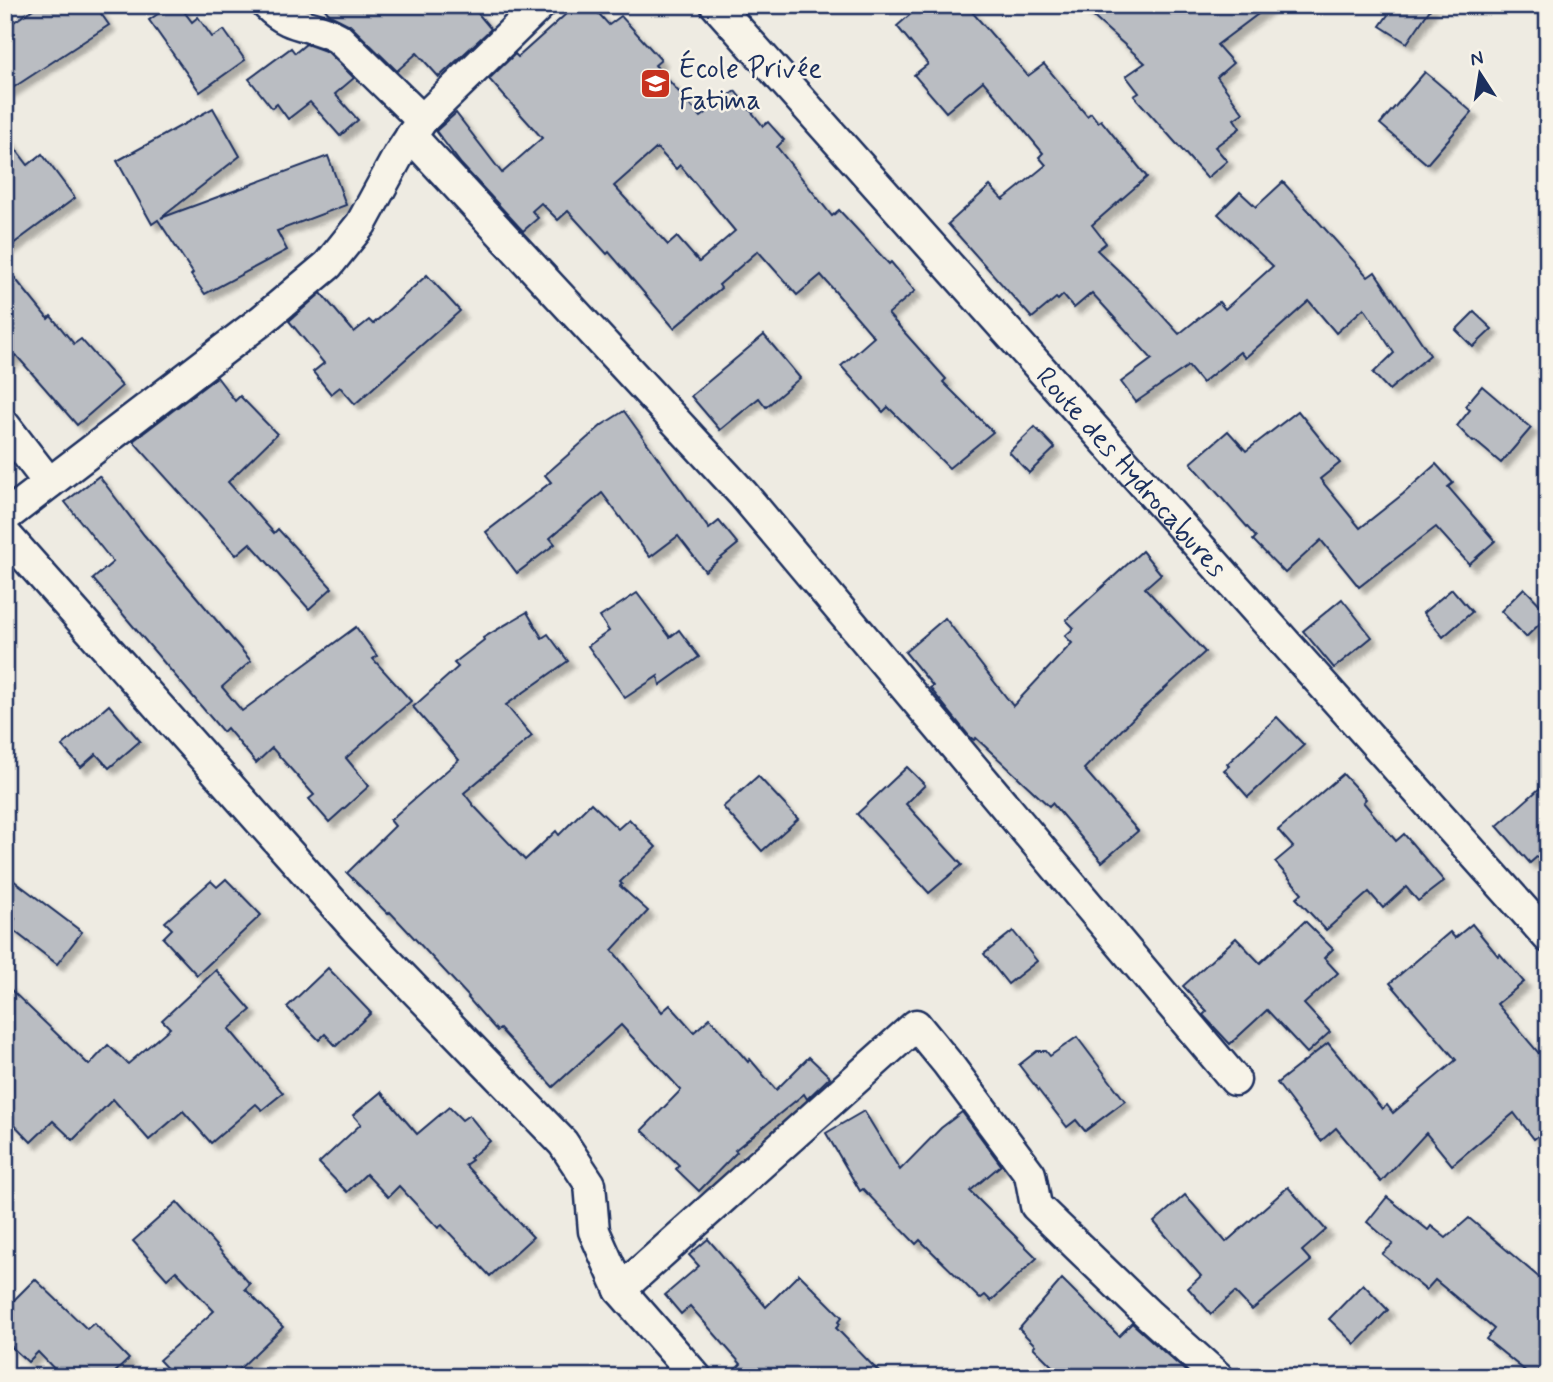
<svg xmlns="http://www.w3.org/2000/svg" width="1553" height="1382" viewBox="0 0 1553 1382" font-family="Mynerve,sans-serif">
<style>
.building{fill:#babdc2;stroke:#1b2f5e;stroke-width:2;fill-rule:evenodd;filter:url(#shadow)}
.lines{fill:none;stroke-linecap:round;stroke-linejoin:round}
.minor-casing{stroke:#1b2f5e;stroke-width:35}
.minor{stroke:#f7f3e8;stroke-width:30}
.labels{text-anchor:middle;stroke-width:5;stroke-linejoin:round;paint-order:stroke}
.poi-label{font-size:28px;fill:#1b2f5e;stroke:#f7f3e8;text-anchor:start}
.street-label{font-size:28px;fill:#1b2f5e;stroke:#f7f3e8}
</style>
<defs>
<filter id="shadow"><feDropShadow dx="6" dy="6" stdDeviation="2" flood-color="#0004"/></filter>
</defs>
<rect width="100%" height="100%" fill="#eeebe2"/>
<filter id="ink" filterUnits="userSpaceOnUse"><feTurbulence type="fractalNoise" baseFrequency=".0143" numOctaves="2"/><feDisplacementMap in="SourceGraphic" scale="14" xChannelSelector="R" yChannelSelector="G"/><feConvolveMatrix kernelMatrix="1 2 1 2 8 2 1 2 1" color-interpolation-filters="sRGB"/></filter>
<g filter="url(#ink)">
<!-- building -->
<g class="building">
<polygon points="39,5 95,5 109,25 5,93 5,28"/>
<polygon points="171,5 179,5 192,22 198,17 212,37 224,30 245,60 200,92 149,20"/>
<polygon points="321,5 471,5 491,29 439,77 417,53 397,71 350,25 330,15"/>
<path d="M576 5H591L609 25 621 16 661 60 655 65 701 117 735 91 763 126 768 122 784 140 777 147 832 216 839 210 889 264 891 262 915 291 888 314 946 379 943 382 993 432 949 468 888 407 883 412 841 366 874 337 821 275 797 295 758 251 719 285 721 288 674 328 609 252 607 254 568 211 558 220 541 203 532 211 538 218 523 231 461 164 436 131 456 113 502 173 542 138 489 79 515 54 518 57ZM657 148 676 169 680 165 735 231 699 262 677 237 668 245 614 186Z"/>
<polygon points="921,5 966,5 1028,76 1044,64 1087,116 1091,113 1098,122 1101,120 1147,177 1092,225 1106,243 1097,250 1141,292 1179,334 1219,302 1225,309 1273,266 1218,214 1240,192 1256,207 1283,182 1368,277 1375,272 1430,355 1389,390 1373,373 1394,353 1364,308 1336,333 1309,301 1245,358 1240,352 1202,383 1188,366 1136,402 1121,382 1152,359 1092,293 1074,308 1063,295 1058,300 1056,298 1032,318 948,224 990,186 1003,200 1046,165 1039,157 1043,153 983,81 946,112 914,75 928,64 897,26"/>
<polygon points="1080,5 1270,5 1217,45 1233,63 1217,77 1243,113 1234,119 1240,128 1215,147 1227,161 1207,178 1134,96 1139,93 1126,76 1145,63"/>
<polygon points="1395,5 1433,5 1407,43 1380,26"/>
<polygon points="306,44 328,52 354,78 335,94 358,120 340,136 310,102 288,119 277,104 272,108 249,79 291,48 295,53"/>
<polygon points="1425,72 1472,112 1427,164 1380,124"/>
<polygon points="213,108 240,156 161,218 328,156 346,205 277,231 287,250 205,294 191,275 193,273 158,220 152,224 117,161"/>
<polygon points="5,135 28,165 42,154 75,198 5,250"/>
<polygon points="5,266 48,319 51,316 74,344 81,339 122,386 77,425 16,355 5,364"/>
<polygon points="427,275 460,311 355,404 340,387 331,394 313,372 324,363 289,321 321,293 354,332 369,320 373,324"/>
<polygon points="1474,312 1492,329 1473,347 1456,330"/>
<polygon points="764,335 800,378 766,407 759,398 720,430 691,396"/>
<polygon points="217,377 235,401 240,396 277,434 228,482 274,533 278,529 332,588 309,609 250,543 236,555 133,441"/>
<polygon points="1482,386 1531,428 1501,463 1475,441 1473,442 1457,426 1470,410 1465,406"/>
<polygon points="624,411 709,529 719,521 738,544 705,571 678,536 650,557 602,493 550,538 555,544 517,573 486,532 551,482 545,475 602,425"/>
<polygon points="1298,411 1340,463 1320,479 1360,528 1403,494 1436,464 1453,483 1448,487 1495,541 1469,564 1436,527 1359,587 1321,540 1285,573 1253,540 1256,537 1191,463 1228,431 1246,451"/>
<polygon points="1035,427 1055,448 1029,473 1009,452"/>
<polygon points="99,476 144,535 251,661 222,687 242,711 356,627 377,656 373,659 411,701 346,758 369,786 329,822 309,799 314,795 272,748 256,763 227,728 223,732 93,579 113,562 65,502"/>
<polygon points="1142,551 1161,574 1145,588 1205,652 1139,712 1084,769 1138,831 1102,862 1052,803 1049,806 976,738 974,740 969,736 930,688 933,686 905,652 945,618 1013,706 1072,643 1065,636 1074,628 1066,620"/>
<polygon points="1524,588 1548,613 1548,616 1526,637 1501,611"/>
<polygon points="1452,589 1472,612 1443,637 1423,613"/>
<polygon points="637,593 670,637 679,630 699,657 660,685 658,676 625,698 588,646 609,631 600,617"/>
<polygon points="1342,599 1372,637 1334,668 1303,631"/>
<polygon points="527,612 542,638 548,634 568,661 506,705 532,736 464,793 474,806 525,860 556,831 559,835 591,803 618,829 629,819 656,847 620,882 622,884 620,886 648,911 612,950 662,1012 670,1005 694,1032 710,1018 748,1062 750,1059 776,1090 809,1057 830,1077 807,1099 804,1094 735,1150 737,1152 699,1191 676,1169 679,1165 642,1130 681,1090 621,1025 553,1087 500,1029 497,1031 468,998 469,997 390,912 388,914 347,873 395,826 390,820 459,760 413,707 458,667 454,663 484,640 483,638"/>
<polygon points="109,705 140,741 109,768 96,754 81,767 62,746"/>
<polygon points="1277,717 1304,745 1248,797 1224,770 1229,766 1227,764"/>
<polygon points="907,767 925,785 906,804 962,865 929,893 857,814"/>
<polygon points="1343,774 1366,799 1363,802 1396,841 1404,834 1444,881 1418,901 1406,887 1383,908 1369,892 1326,930 1296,898 1302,893 1275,862 1293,847 1278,830"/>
<polygon points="758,776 798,819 762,851 723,807"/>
<polygon points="1548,781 1548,847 1530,863 1497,826"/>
<polygon points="5,874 82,932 57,964 9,927 15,919 5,911"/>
<polygon points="226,879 261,915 197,975 163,938 172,929 165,922 211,881 217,887"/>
<polygon points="1305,921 1333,949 1324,958 1338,973 1304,1004 1330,1032 1307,1053 1267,1010 1230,1044 1203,1015 1207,1011 1183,986 1236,938 1260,963"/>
<polygon points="1472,924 1498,956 1500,954 1524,982 1497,1004 1548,1064 1548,1128 1534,1139 1514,1113 1452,1165 1426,1133 1381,1182 1336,1128 1321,1141 1277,1083 1328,1043 1382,1109 1387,1105 1393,1113 1456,1060 1390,983 1450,932 1455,938"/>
<polygon points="1013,931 1037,961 1008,984 984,954"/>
<polygon points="328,968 371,1013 336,1046 325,1034 319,1040 287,1007"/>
<polygon points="216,970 251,1010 229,1029 283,1093 262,1110 256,1104 211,1143 183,1111 149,1140 113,1099 73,1140 53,1121 31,1142 5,1115 5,984 89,1065 108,1045 128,1064 170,1028 162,1020"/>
<polygon points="1077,1037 1125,1101 1085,1131 1076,1120 1067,1127 1019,1065 1037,1051 1046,1051 1050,1056"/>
<polygon points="381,1092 417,1134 449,1107 462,1120 469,1115 490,1141 470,1158 472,1160 465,1165 533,1237 490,1276 442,1225 438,1228 399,1186 388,1197 366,1174 347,1192 319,1163 361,1124 353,1115"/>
<polygon points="864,1111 900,1170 941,1128 962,1112 1001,1165 970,1191 1037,1258 991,1301 985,1295 980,1299 920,1240 916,1244 863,1189 860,1191 826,1133"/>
<polygon points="1288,1187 1326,1230 1302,1251 1311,1261 1252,1310 1235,1292 1211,1314 1188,1288 1201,1276 1154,1222 1185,1195 1226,1242"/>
<polygon points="1387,1197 1428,1230 1431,1226 1446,1238 1469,1218 1548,1285 1548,1359 1533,1377 1486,1339 1494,1329 1435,1280 1426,1290 1382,1254 1393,1244 1367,1222"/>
<polygon points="177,1202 250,1284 245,1289 283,1327 231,1377 175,1377 159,1360 214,1311 176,1271 167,1279 133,1241"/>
<polygon points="708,1239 766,1307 799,1274 842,1317 838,1322 840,1324 836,1328 884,1377 728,1377 741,1364 690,1306 681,1314 665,1295 699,1266 689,1255"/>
<polygon points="35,1279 87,1329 94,1323 129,1359 110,1377 62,1377 38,1352 28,1362 5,1341 5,1309"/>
<polygon points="1062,1279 1119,1336 1132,1323 1192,1377 1063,1377 1033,1347 1035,1345 1019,1329"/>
<polygon points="1363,1284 1388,1310 1355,1344 1329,1319"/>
</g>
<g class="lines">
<defs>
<g id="minor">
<path d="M267 5C292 30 310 22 338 38L422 120"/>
<path id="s1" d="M716 5 1548 937"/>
<polyline points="411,136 743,494 1235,1080"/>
<polyline points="5,426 49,483"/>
<polyline points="5,517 261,321 328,265 361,224 398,156 422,120 540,5"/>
<polyline points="5,534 357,930 563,1143 590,1184 594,1231 620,1290 696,1377"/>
<polyline points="620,1290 916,1025 948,1064 1030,1174 1036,1206 1149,1315 1218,1377"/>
</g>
</defs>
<!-- minor casing -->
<use href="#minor" class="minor-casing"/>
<!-- minor -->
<use href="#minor" class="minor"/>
</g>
</g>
<!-- icons -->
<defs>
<symbol id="school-square" viewBox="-11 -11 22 22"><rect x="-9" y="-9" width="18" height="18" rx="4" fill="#c8321e" stroke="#f7f3e8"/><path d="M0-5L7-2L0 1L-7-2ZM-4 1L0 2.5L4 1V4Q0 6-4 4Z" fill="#fff"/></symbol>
</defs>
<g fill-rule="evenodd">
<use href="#school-square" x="638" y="66" width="35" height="35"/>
</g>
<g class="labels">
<!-- poi labels -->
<g class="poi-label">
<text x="679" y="77">École Privée<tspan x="679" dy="32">Fatima</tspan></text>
</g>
<!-- street labels -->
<g class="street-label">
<text dy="10" stroke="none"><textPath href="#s1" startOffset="625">Route des Hydrocabures</textPath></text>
</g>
</g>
<!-- margin -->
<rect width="1553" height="1382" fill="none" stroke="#f7f3e8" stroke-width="28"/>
<rect x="14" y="14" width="1525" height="1354" fill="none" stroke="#1b2f5e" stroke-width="2.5" filter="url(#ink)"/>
<!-- north arrow -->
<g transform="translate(1480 74) rotate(348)" stroke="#f7f3e8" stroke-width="5" paint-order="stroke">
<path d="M0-5L12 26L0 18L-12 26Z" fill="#1b2f5e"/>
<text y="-10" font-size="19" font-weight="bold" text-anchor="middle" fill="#1b2f5e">N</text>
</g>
</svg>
